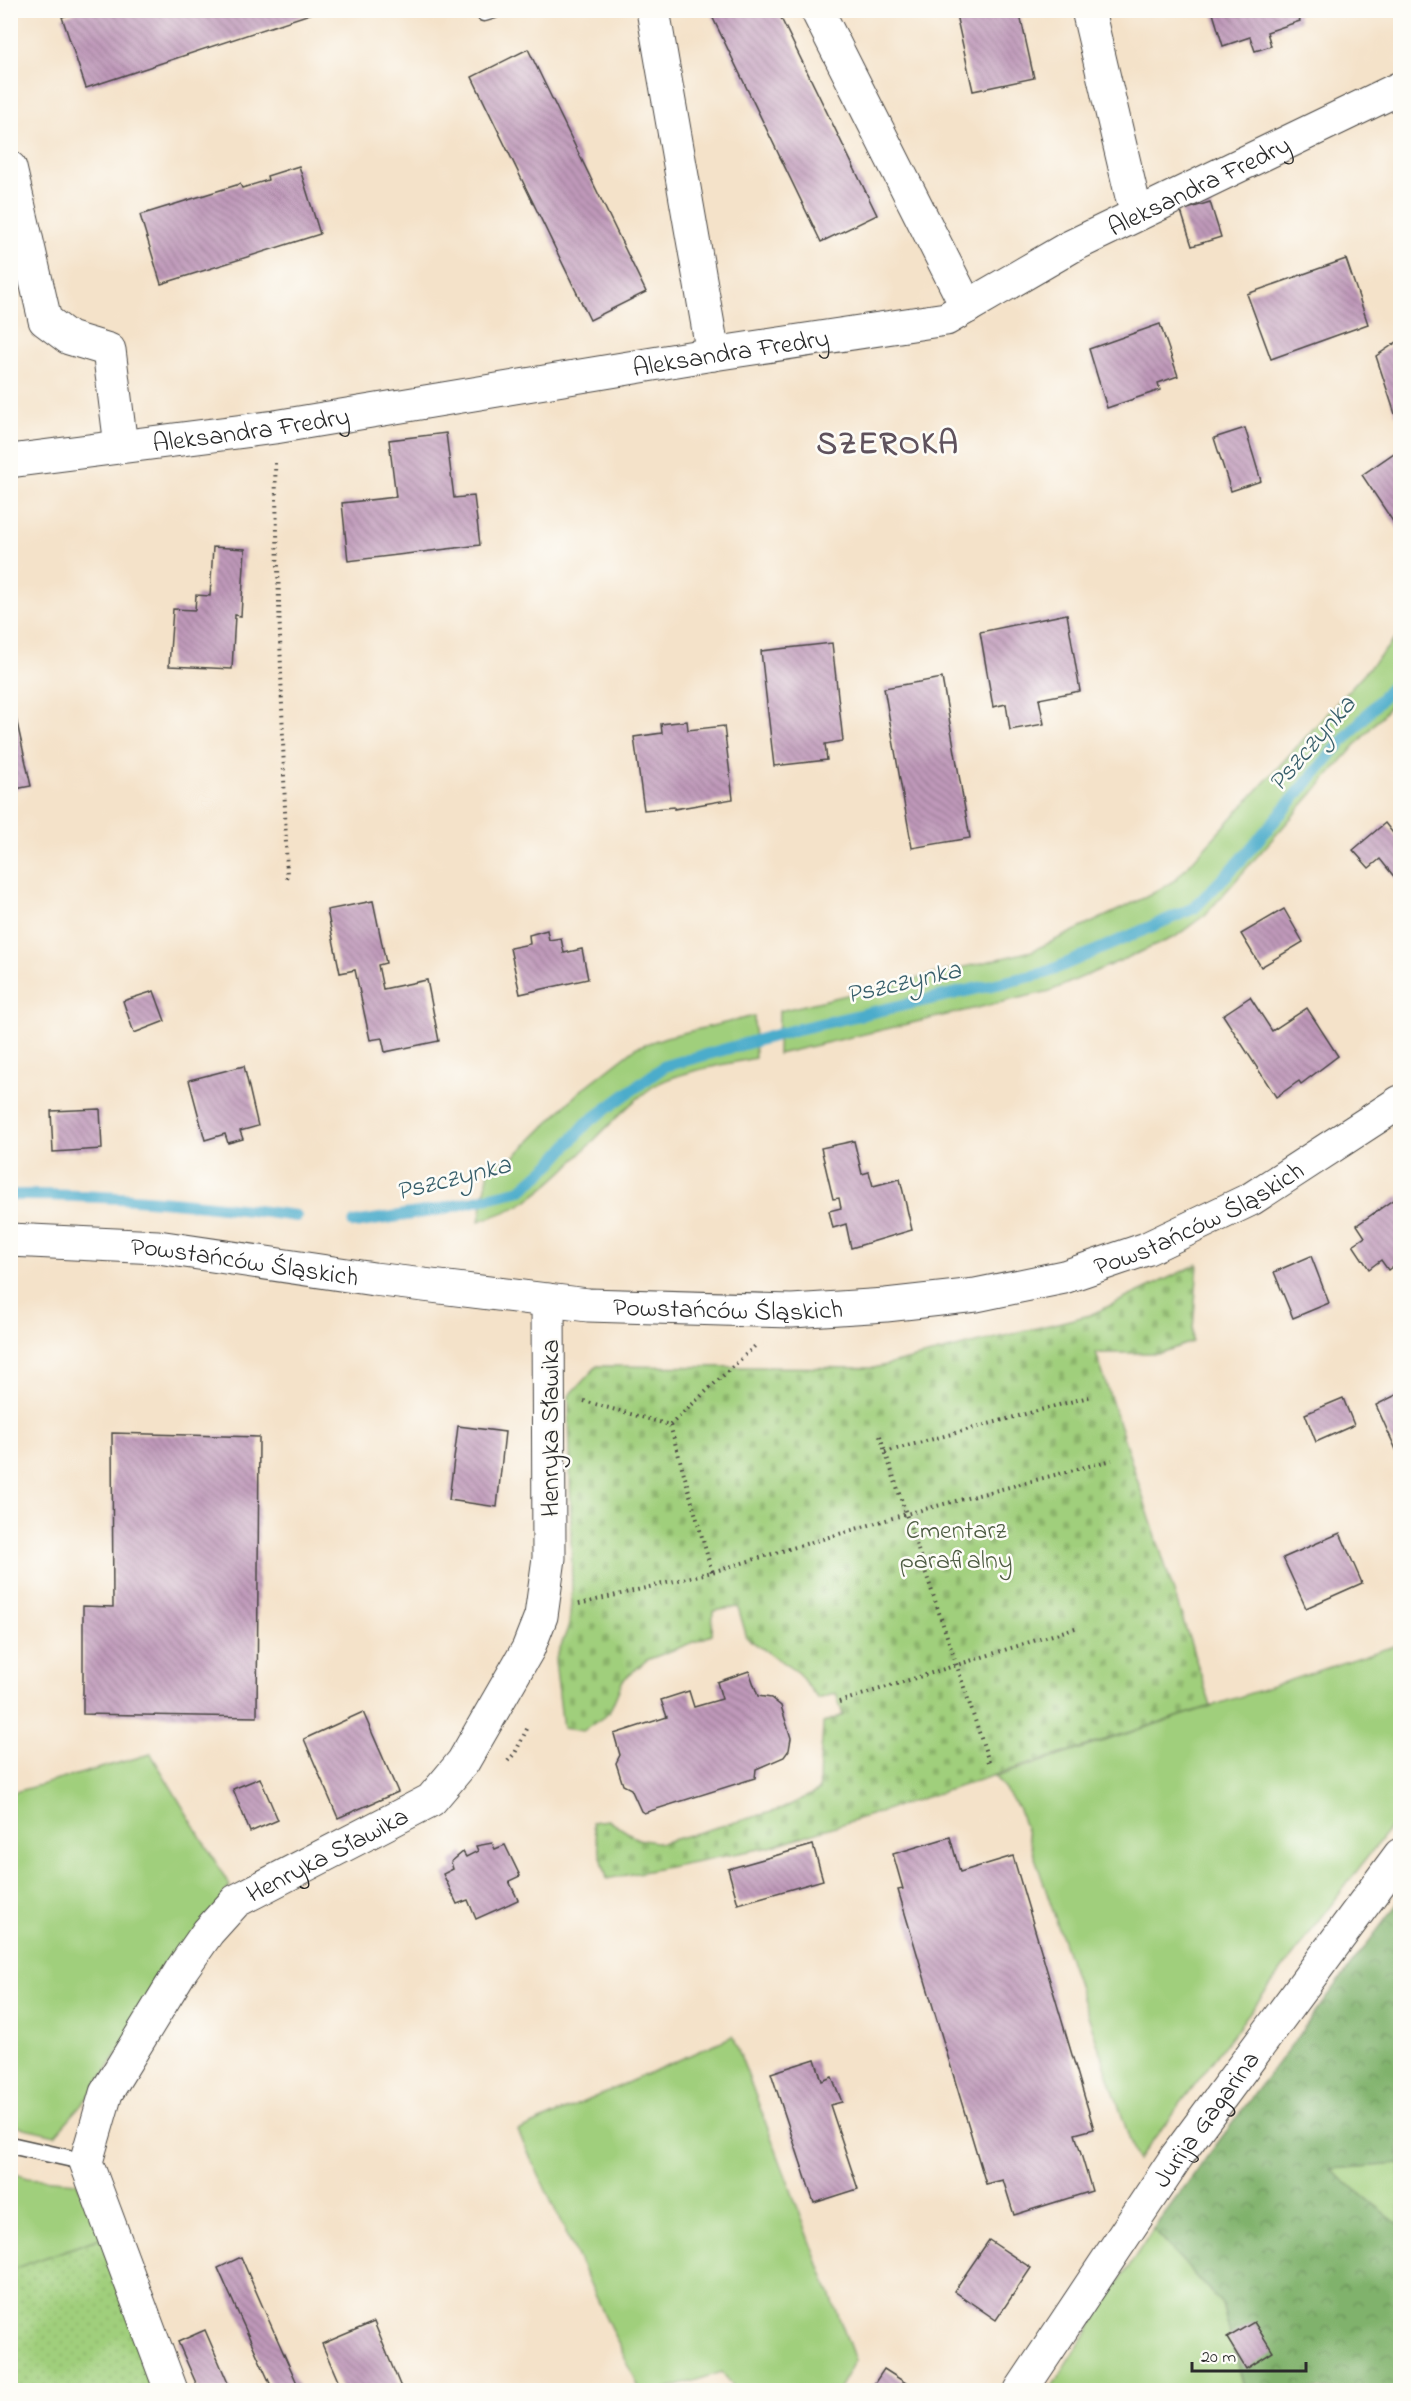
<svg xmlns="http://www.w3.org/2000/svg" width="1411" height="2401" viewBox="0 0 1411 2401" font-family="'Indie Flower',sans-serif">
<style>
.grass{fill:#a0cf7c;stroke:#667d54;stroke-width:1.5}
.forest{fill:url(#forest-crowns);stroke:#566e4c;stroke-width:1.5}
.cemetery{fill:url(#cemetery-stones);stroke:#667d54;stroke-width:1.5}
.garden{fill:url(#garden-dots);stroke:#667d54;stroke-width:1.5}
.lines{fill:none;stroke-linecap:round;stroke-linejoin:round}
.stream{stroke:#4caccb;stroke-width:12}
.building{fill:url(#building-back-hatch)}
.service-casing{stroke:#494643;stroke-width:19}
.minor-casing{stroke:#494643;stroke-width:35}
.tertiary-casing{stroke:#494643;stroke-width:35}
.path{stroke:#494643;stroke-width:4;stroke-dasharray:1.5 4.5;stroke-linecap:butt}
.service{stroke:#fff;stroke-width:16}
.minor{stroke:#fff;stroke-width:33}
.tertiary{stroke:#fff;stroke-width:33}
.labels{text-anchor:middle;stroke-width:5;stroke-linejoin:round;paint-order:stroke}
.street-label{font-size:26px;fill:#2b2b2b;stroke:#fdfcf7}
.park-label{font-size:26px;fill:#4e5c43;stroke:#fdfcf7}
.water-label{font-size:27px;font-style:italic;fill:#385f6b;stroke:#fdfcf7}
.district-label{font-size:32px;font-weight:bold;letter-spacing:1.5px;fill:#5f525d;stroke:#fdfcf7}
</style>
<defs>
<pattern id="forest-crowns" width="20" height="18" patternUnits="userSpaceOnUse" patternTransform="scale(1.5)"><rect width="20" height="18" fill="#80b26c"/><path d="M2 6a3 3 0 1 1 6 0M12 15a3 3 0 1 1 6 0" fill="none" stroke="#699159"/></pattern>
<pattern id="cemetery-stones" width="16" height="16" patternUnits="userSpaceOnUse" patternTransform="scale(1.5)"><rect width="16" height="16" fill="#a0cf7c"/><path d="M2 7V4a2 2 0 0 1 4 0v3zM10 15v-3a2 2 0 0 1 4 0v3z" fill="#8ab26b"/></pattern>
<pattern id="garden-dots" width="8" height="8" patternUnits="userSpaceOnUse" patternTransform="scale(1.5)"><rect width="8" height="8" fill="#a0cf7c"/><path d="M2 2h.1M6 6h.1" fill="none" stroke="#8ab26b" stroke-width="1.8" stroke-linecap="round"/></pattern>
<pattern id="building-back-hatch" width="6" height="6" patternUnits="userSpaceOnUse" patternTransform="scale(1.5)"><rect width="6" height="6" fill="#bf99ba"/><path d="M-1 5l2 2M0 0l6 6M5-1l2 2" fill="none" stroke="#9b7d97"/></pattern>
</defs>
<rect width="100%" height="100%" fill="#fdfcf7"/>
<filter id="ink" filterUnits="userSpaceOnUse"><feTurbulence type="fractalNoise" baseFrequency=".0167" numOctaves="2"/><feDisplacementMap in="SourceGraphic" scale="12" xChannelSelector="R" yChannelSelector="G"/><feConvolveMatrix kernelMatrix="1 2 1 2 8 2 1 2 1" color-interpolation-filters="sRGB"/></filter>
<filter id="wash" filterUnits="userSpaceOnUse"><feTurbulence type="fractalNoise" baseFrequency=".008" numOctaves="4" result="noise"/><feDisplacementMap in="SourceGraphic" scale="24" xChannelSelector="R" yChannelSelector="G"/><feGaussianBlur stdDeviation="1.35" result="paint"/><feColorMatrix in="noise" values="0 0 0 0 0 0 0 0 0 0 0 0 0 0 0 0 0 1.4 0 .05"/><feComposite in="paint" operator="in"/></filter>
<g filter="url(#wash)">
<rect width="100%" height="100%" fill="#f4e2c9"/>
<!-- grass -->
<g class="grass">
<polygon points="1400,634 1400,695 1206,914 1175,937 1050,991 778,1054 779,1011 1032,951 1150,895 1175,880"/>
<path d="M754 1016 755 1058C729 1064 675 1072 654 1086 607 1119 573 1170 525 1202 511 1211 494 1216 479 1221L490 1165 514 1157 579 1092 637 1047 666 1037Z"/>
<polygon points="1400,1644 1400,1814 1137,2161 1018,1807 995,1777"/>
<polygon points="151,1754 230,1886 90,2095 55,2135 11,2125 11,1793"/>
<polygon points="733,2036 855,2360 838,2390 736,2390 722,2372 665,2390 640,2390 518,2131"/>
<polygon points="1400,2164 1400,2225 1329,2169"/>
<polygon points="10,2172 27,2178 77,2182 103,2237 11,2270"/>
<polygon points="1153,2229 1222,2304 1245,2390 1050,2390"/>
</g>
<!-- forest -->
<polygon class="forest" points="1400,1900 1400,2164 1330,2169 1400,2225 1400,2390 1245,2390 1222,2304 1153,2229"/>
<!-- cemetery -->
<path class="cemetery" d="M1198 1264 1192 1342 1160 1353H1096L1211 1706 770 1847 607 1879 592 1822 608 1820 638 1839 661 1843 782 1809 820 1790C817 1767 823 1746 823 1723L843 1715 836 1693 818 1699 798 1673 747 1638 738 1607 713 1611 712 1635 647 1660 623 1680 609 1713 583 1731 563 1728 555 1661 569 1625 572 1592 569 1396 597 1366 874 1368 1090 1315Z"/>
<!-- garden -->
<polygon class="garden" points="103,2237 159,2390 11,2390 10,2270"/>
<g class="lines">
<!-- stream -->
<g class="stream">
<path d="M10 1195C107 1194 201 1203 296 1216"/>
<polyline points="354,1223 437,1210 521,1190 552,1163 587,1123 665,1066 798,1029 1045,973 1194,908 1241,860 1332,753 1400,678"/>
</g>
</g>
<g id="blocks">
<!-- building -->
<g class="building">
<polygon points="84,10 319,10 319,11 86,88 62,17"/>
<polygon points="709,10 777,10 877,215 821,242"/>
<polygon points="955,10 1019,10 1034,78 973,91"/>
<polygon points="1212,10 1297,10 1300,21 1267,32 1271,46 1255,51 1250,37 1223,46"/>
<polygon points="528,49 646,292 590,320 472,77"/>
<polygon points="299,166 320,234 161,284 140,215 240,184 242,188 268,180 267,176"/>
<polygon points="1210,202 1221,237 1192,246 1181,211"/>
<polygon points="1346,259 1368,324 1271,359 1247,294"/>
<polygon points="1160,324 1178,376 1158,383 1160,390 1107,408 1089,349"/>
<polygon points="1400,340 1400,412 1395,414 1376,356"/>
<polygon points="1245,428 1261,481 1231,491 1214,438"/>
<polygon points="446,433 454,498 474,496 480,545 348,561 342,503 396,497 389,440"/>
<polygon points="1400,449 1400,532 1362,475"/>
<polygon points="213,547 245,549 241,616 235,615 232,669 169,666 173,609 195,610 196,595 210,596"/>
<polygon points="1067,614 1080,691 1039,699 1044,724 1010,730 1006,704 993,707 980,632"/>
<polygon points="832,643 843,741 825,744 827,760 774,766 761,651"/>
<polygon points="942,678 970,838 912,848 884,688"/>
<polygon points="10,691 31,786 10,790"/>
<polygon points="687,721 688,730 724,726 733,799 674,809 674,807 644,810 634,737 662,733 661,724"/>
<polygon points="1385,823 1400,842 1400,884 1380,859 1369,868 1353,850"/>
<polygon points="373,901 386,963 378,965 383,989 427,980 439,1041 385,1052 382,1038 370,1040 355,970 340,973 327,910"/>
<polygon points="1284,909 1303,942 1261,967 1241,934"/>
<polygon points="547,930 549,940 561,938 564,953 582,949 588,979 520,994 510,948 530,944 529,935"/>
<polygon points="154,991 165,1021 134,1033 123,1001"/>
<polygon points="1250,997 1272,1031 1307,1008 1338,1056 1301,1084 1299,1081 1276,1097 1223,1015"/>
<polygon points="244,1066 258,1126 240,1131 243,1139 228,1143 225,1134 205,1140 189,1080"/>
<polygon points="100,1109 102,1149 53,1152 51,1111"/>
<polygon points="854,1141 862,1174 869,1172 873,1186 900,1179 912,1230 851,1248 846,1224 833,1228 829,1211 841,1208 839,1198 833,1199 821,1148"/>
<polygon points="1400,1195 1400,1261 1388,1270 1381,1260 1369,1269 1353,1245 1365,1237 1357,1225"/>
<polygon points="1311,1256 1329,1303 1293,1318 1274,1272"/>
<polygon points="1400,1393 1400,1453 1398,1454 1376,1405"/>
<polygon points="1343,1398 1354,1425 1316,1442 1305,1414"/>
<polygon points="458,1426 505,1432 497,1507 449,1500"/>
<polygon points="112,1433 259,1437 257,1717 83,1714 83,1606 113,1607"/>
<polygon points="1340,1533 1362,1583 1306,1608 1283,1558"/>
<polygon points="749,1671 758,1696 771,1698 781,1706 791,1738 789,1750 784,1757 756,1769 755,1778 644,1813 641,1811 631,1789 623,1785 616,1763 620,1755 614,1734 667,1717 661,1700 689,1691 694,1707 722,1699 717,1682"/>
<polygon points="363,1712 398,1792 338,1818 304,1739"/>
<polygon points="260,1778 278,1820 250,1832 233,1789"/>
<polygon points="950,1837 960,1872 1013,1856 1094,2129 1075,2134 1092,2191 1014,2215 1003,2180 986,2184 898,1890 903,1889 893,1854"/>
<polygon points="492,1843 495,1849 505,1845 520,1876 509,1881 518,1900 476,1919 468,1900 457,1904 443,1874 453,1869 451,1862 463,1852 466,1857 478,1851 476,1846"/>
<polygon points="813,1845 823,1880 738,1904 728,1869"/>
<polygon points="815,2059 822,2081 832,2077 842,2102 830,2105 858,2189 814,2203 771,2073"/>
<polygon points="989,2240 1031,2268 996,2320 954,2291"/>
<polygon points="241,2257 262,2305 300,2390 273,2390 239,2315 218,2268"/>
<polygon points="374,2322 402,2390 342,2390 322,2344"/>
<polygon points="1254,2322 1273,2352 1246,2369 1227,2338"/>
<polygon points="205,2330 231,2390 199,2390 178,2342"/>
<polygon points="884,2369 917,2390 870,2390"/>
</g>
</g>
</g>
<g filter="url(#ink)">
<use href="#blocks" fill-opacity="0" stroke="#494643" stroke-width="1.5"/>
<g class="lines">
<defs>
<g id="service">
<polyline points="483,10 484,13 494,10"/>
<polyline points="10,2145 86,2162"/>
</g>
<g id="minor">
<polyline points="653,10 713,354"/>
<polyline points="817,10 967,307"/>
<polyline points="1088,10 1132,197 1138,214"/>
<polyline points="10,168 45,320 69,338 109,350 121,446"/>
<path id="s1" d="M10 461 275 427 713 354 946 319 1070 247 1400 88"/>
<path id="s2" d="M171 2390 86 2162 106 2093 182 1969 208 1932 236 1901 431 1800 463 1762 528 1649 541 1616 549 1558 548 1300"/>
</g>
<g id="tertiary">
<path id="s3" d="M10 1240 158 1247 374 1279 588 1305 792 1311 886 1305 976 1295 1064 1277 1146 1249 1251 1199 1400 1102"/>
<path id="s4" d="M1021 2390 1177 2156 1400 1855"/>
</g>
</defs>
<!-- service casing -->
<use href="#service" class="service-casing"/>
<!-- minor casing -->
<use href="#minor" class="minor-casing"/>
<!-- tertiary casing -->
<use href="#tertiary" class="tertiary-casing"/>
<!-- path -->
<g class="path">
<polyline points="275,463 287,879"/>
<polyline points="584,1401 670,1425 712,1572"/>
<polyline points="670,1425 755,1346"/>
<polyline points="880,1436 990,1765"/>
<polyline points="885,1452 1092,1396"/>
<polyline points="579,1604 712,1572 906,1514 1112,1460"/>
<polyline points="839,1702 1078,1627"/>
<polyline points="508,1761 515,1753 528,1727"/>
</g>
<!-- service -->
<use href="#service" class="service"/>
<!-- minor -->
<use href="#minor" class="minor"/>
<!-- tertiary -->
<use href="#tertiary" class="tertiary"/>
</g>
</g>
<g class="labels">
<!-- street labels -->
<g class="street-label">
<text dy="9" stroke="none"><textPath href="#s1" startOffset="1233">Aleksandra Fredry</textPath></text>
<text dy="9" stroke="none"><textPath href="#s1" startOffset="729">Aleksandra Fredry</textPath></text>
<text dy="9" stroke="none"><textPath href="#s1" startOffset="243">Aleksandra Fredry</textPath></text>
<text dy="9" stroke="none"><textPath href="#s3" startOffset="1208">Powstańców Śląskich</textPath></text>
<text dy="9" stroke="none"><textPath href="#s3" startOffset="236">Powstańców Śląskich</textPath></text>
<text dy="9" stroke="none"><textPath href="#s3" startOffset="722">Powstańców Śląskich</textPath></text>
<text transform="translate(549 1428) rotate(-90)" y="9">Henryka Sławika</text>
<text dy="9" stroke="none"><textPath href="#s2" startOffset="650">Henryka Sławika</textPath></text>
<text dy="9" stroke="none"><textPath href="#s4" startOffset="328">Jurija Gagarina</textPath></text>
</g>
<!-- park labels -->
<g class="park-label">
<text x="956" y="1538">Cmentarz<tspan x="956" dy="30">parafialny</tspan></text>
</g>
<!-- water labels -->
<g class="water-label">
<text transform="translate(1311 743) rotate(-49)" y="9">Pszczynka</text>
<text transform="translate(903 981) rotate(-13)" y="9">Pszczynka</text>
<text transform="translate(453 1177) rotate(-14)" y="9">Pszczynka</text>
</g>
<!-- district labels -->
<g class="district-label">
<text x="888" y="453">SZEROKA</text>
</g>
</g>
<!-- margin -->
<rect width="1411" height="2401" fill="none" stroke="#fdfcf7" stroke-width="36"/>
<!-- scale -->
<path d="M1192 2362v9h114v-9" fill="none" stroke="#2b2b2b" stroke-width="3"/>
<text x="1201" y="2362" font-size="18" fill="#2b2b2b" stroke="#fdfcf7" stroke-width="4.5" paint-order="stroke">20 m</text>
</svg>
